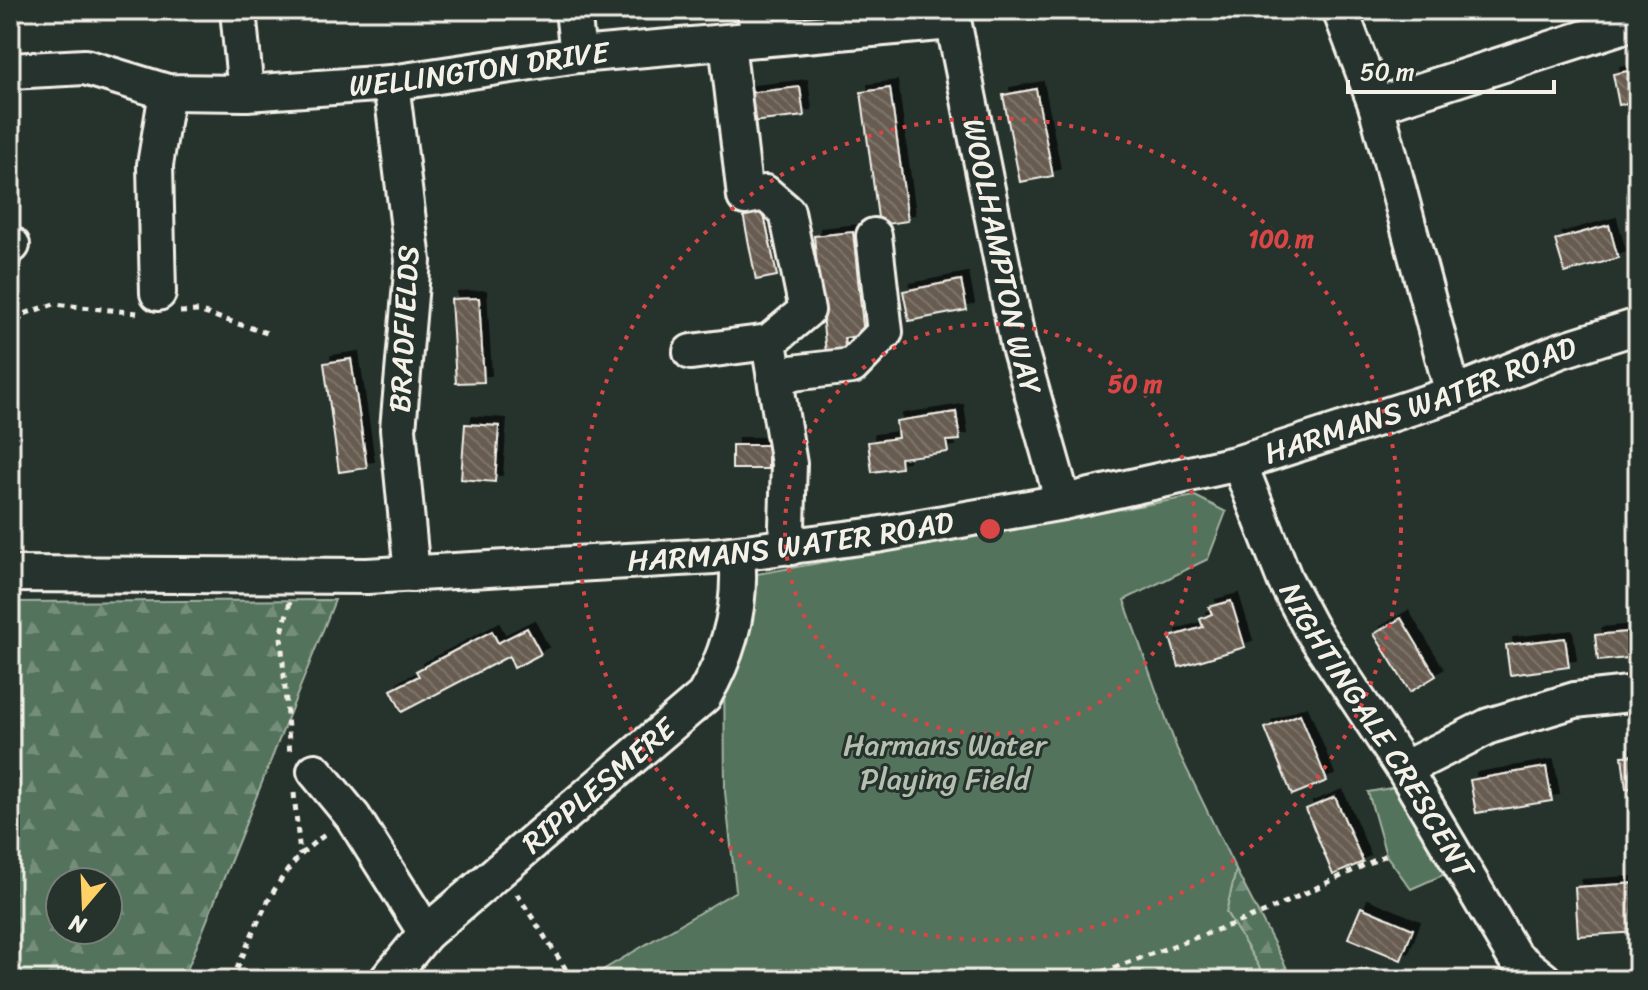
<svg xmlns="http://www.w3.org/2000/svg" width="1648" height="990" viewBox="0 0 1648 990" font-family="Sriracha,sans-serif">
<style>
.forest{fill:url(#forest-firs);stroke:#a4b2a2;stroke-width:2;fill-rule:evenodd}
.green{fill:#53735c;stroke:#a4b2a2;stroke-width:2}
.building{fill:url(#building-back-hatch);stroke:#f4f1e8;stroke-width:2;filter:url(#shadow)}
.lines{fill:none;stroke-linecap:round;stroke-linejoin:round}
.minor-casing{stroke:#f4f1e8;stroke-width:40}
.path{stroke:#f4f1e8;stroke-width:5;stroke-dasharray:6 6;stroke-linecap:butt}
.minor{stroke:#26332d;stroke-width:34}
.ring{fill:none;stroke:#da4645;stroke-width:4;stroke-dasharray:4 8}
.labels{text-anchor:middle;stroke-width:6;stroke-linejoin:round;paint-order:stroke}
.street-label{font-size:30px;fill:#f4f1e8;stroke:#26332d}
.park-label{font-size:30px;fill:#b4bfb0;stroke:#26332d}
.centre{fill:#da4645;stroke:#26332d;stroke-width:4}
.ring-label{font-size:24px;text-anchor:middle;font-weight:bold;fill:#da4645;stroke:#26332d;stroke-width:6;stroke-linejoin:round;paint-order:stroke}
</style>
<defs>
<pattern id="forest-firs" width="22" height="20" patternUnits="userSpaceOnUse" patternTransform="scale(2)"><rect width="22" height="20" fill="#53735c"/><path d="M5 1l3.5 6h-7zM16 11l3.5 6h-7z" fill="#758e7b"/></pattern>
<pattern id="building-back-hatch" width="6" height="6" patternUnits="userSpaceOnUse" patternTransform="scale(2)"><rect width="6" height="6" fill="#675c51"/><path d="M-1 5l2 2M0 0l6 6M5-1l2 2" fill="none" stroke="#7d746a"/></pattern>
<filter id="shadow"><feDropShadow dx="7" dy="-7" stdDeviation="0" flood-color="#0009"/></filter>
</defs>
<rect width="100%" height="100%" fill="#26332d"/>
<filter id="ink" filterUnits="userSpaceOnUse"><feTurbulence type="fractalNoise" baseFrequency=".0125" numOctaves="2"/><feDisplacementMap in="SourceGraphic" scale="16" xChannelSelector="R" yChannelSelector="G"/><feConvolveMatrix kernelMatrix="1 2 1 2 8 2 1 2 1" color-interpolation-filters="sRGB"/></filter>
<g filter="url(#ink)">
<!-- forest -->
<g class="forest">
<path d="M335 600 183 980H10V602ZM60 882H108V930H60Z"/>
<polygon points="1236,870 1293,980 1267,980 1226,912"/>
</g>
<!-- green -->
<g class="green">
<polygon points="1195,496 1226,512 1208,559 1124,600 1177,749 1236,870 1226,912 1267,980 586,980 736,891 725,792 724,657 740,577"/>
<polygon points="1413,784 1461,867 1411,889 1386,855 1368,792"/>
</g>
<!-- building -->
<g class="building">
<polygon points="1638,69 1638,101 1619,105 1613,74"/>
<polygon points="800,87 804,116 743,123 739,94"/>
<polygon points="890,88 908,221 879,225 861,92"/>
<polygon points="1036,89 1053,176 1020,182 1003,95"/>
<polygon points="763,210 777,276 756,280 743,214"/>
<polygon points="1609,225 1618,258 1565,273 1555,240"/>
<polygon points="853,232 864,335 844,338 847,361 827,363 814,236"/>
<polygon points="961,280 967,310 909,321 903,291"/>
<polygon points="479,298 484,382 456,383 451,299"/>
<polygon points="351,359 367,468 339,472 324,363"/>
<polygon points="956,412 960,440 946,441 948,452 900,458 901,468 872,472 868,442 898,438 896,421"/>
<polygon points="465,424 499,426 495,482 461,479"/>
<rect x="732" y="445" width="36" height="24"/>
<polygon points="1231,601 1245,647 1179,667 1170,637 1203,627 1200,619 1212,614 1209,607"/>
<polygon points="1401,618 1436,676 1410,692 1374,634"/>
<polygon points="527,628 541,654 514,668 509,656 402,712 391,690 419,676 416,671 492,631 498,643"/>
<polygon points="1638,631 1638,657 1598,661 1595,635"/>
<polygon points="1565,638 1569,667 1510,675 1506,645"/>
<polygon points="1300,714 1327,781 1292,795 1265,728"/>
<polygon points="1638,755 1638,787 1626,789 1622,756"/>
<polygon points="1546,767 1552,801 1476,813 1470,780"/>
<polygon points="1335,797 1363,862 1333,875 1306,809"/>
<polygon points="1638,883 1638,932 1578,936 1575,887"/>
<polygon points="1361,907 1413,929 1401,960 1348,938"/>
</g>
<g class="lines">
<defs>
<g id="minor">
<polyline points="238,10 246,93"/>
<polyline points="573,10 578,55"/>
<polyline points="755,10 759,39"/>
<path id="s1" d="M951 10 1018 343 1063 502"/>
<polyline points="1340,10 1376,105 1453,394"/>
<polyline points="727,42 745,197 765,193 787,212 807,310 769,342 789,464 787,526 791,547"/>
<path id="s2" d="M10 71 85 67 167 92 246 93 391 83 578 55 952 22"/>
<polyline points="391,83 413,261 398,429 412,574"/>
<polyline points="1376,105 1638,21"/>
<polyline points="10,245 12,245"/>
<polyline points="158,293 155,165 167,92"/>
<polyline points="691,352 769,342"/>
<polyline points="775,375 852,366 885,332 874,236"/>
<path id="s3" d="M1239 463 1285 580 1310 627 1404 769 1514 956 1544 980"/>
<path id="s4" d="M10 574 367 576 714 556 876 535 1063 502 1239 463 1453 394 1559 351 1638 326"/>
<polyline points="1404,769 1489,726 1575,700 1638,693"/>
<polyline points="315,771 353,817 426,933"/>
<path id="s5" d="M387 980 426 933 704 696C730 652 742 605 737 554"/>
</g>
</defs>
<!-- minor casing -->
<use href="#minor" class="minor-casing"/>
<!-- path -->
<g class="path">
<polyline points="180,312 198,311 270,334"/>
<polyline points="10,332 24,314 54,304 138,313"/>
<polyline points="290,602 281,636 290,755"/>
<polyline points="294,793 300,855"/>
<polyline points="517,894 565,968 567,980"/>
<path d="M232 980C257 926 275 866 328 833"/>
<polyline points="1080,980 1263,913 1386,855"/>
</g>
<!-- minor -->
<use href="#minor" class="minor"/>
</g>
</g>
<!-- distance rings -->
<g class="ring">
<circle cx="990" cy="529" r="205"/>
<circle cx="990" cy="529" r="411"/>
</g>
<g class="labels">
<!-- street labels -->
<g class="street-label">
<text dy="10" stroke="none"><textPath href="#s2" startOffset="474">WELLINGTON DRIVE</textPath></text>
<text dy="10" stroke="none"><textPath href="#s1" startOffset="252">WOOLHAMPTON WAY</textPath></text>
<text transform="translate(404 329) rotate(-87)" y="10">BRADFIELDS</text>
<text dy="10" stroke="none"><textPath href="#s4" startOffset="1430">HARMANS WATER ROAD</textPath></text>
<text dy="10" stroke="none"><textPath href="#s4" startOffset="782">HARMANS WATER ROAD</textPath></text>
<text dy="10" stroke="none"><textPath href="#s3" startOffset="302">NIGHTINGALE CRESCENT</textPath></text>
<text dy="10" stroke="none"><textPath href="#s5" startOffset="288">RIPPLESMERE</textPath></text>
</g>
<!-- park labels -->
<g class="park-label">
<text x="945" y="755">Harmans Water<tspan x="945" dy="34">Playing Field</tspan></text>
</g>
</g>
<circle cx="990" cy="529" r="12" class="centre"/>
<g class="ring-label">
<text x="1281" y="247">100 m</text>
<text x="1135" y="392">50 m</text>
</g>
<!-- margin -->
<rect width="1648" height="990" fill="none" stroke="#26332d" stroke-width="40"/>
<rect x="20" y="20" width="1608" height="950" fill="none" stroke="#f4f1e8" stroke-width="3" filter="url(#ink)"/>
<!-- north arrow -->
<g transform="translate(84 906) rotate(199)"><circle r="38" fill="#26332d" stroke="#787f78" stroke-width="2"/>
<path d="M0-6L14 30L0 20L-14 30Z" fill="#ffd166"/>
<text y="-12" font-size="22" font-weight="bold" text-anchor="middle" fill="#f4f1e8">N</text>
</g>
<!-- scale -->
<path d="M1348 80v12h206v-12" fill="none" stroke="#f4f1e8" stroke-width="4"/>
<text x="1360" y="80" font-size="24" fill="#f4f1e8" stroke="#26332d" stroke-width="6" paint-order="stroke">50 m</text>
</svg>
